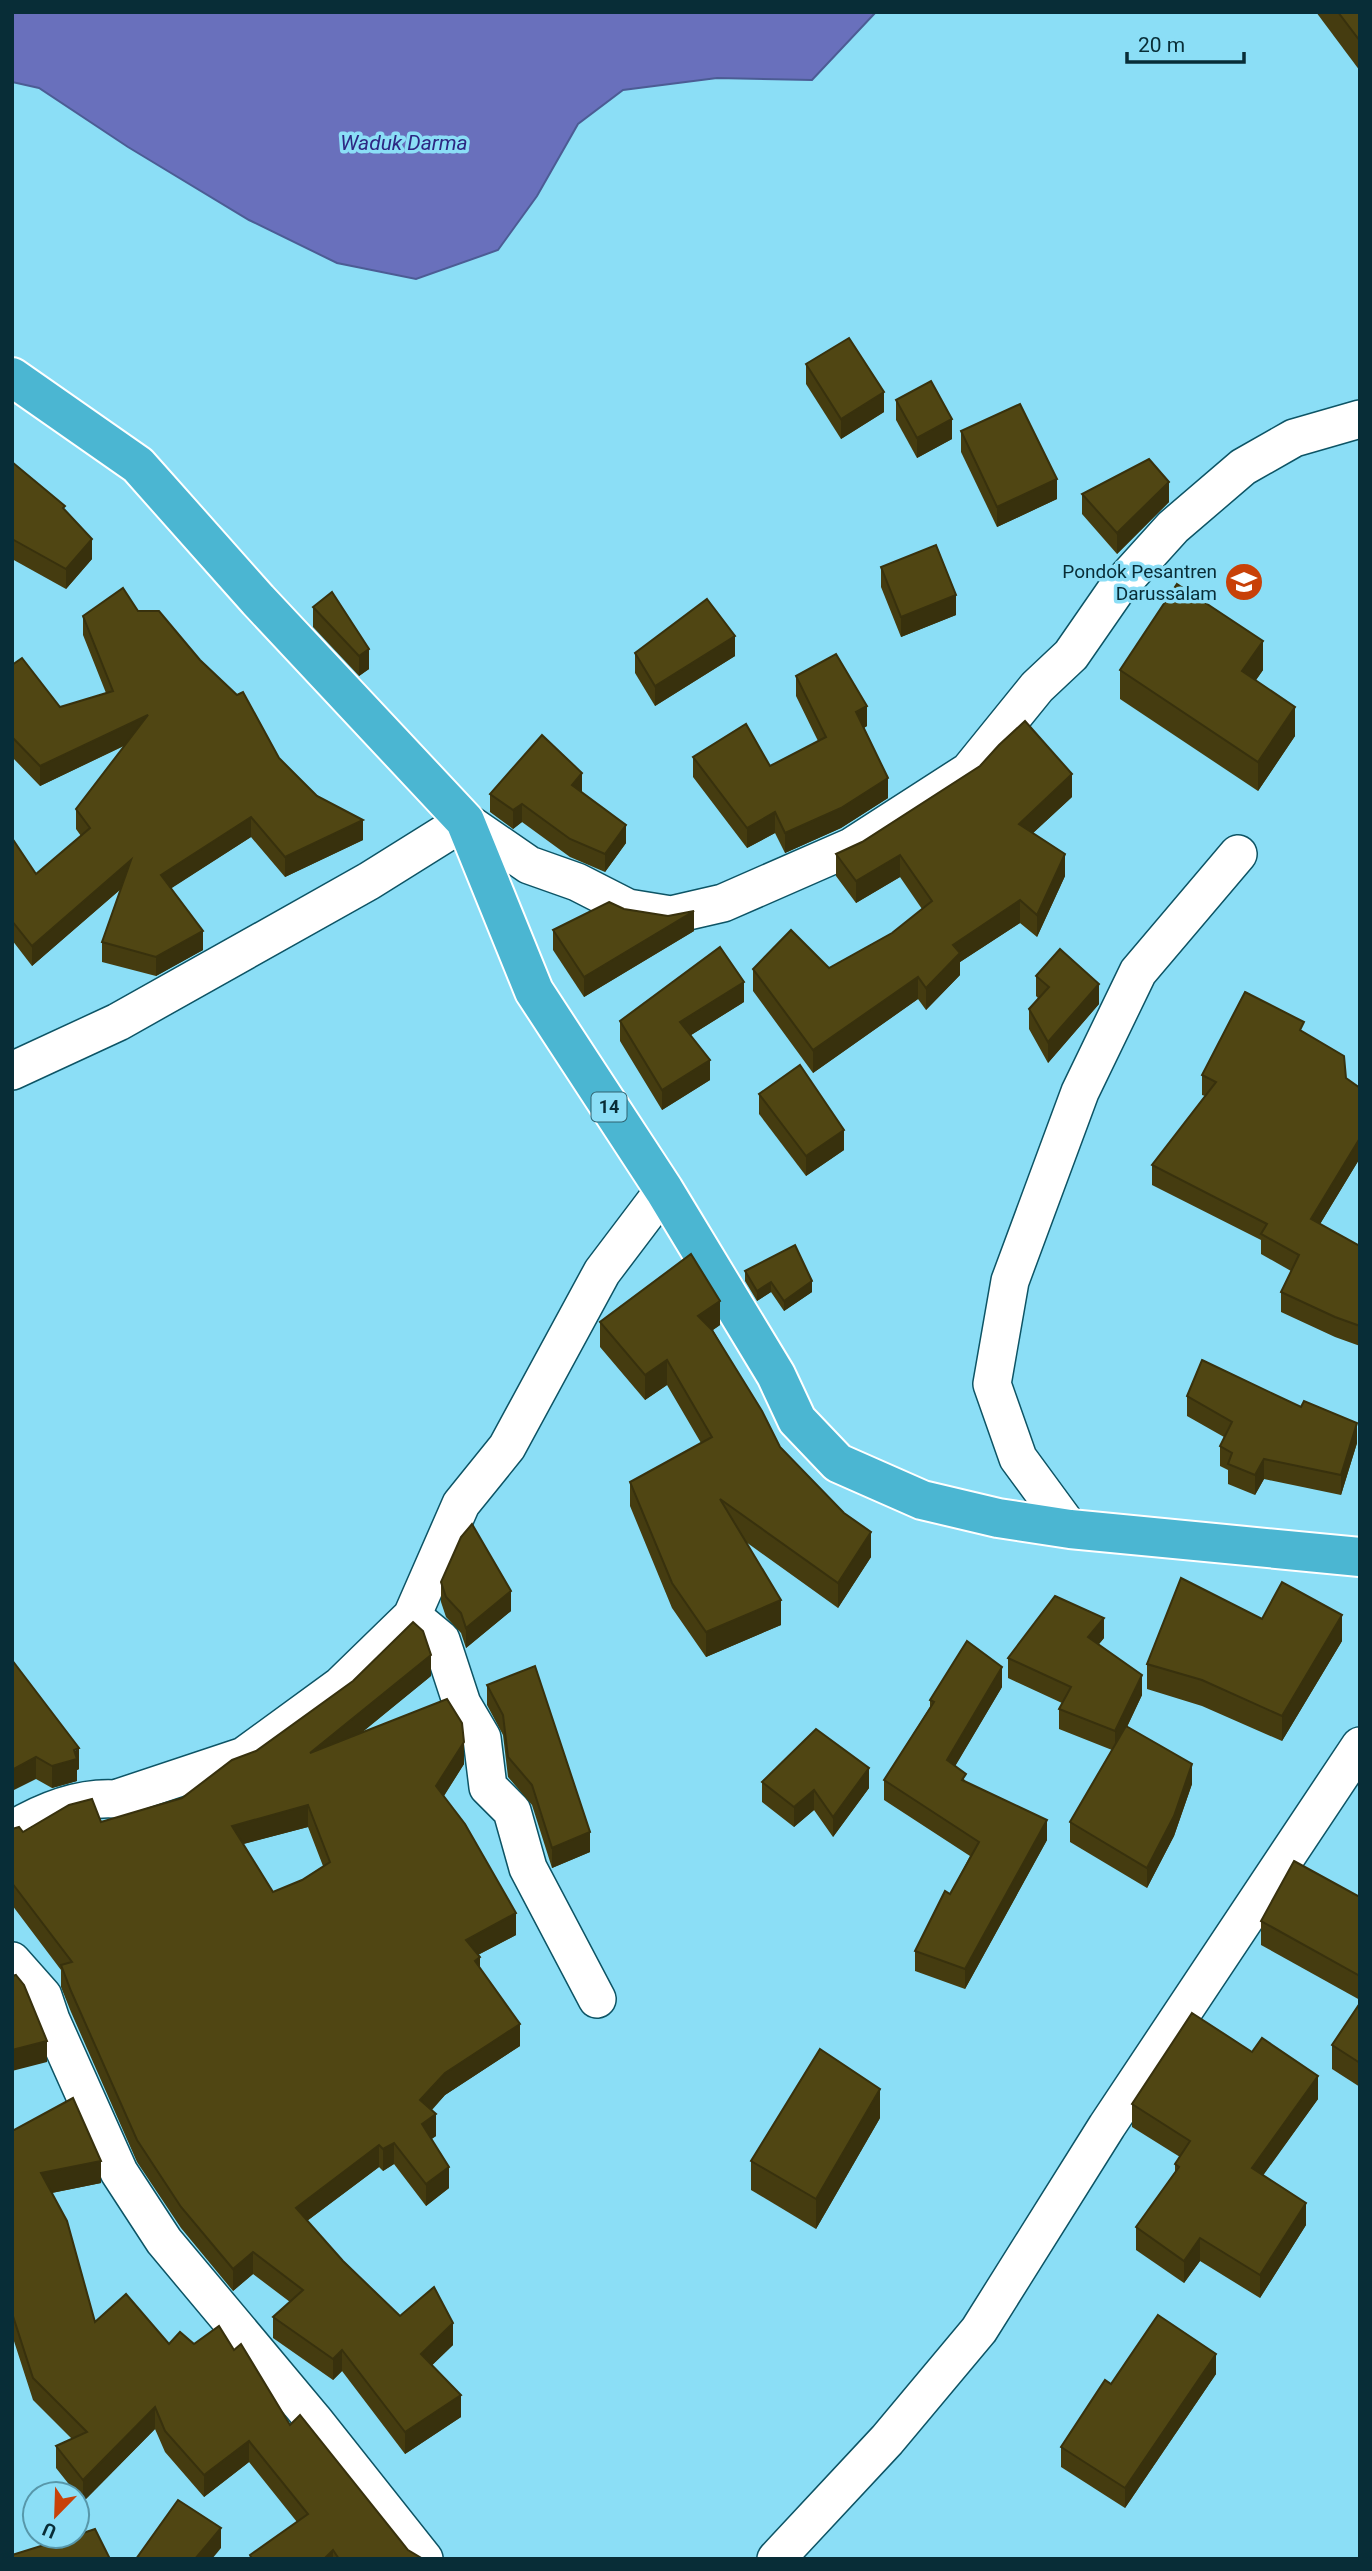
<svg xmlns="http://www.w3.org/2000/svg" width="1372" height="2571" viewBox="0 0 1372 2571" font-family="Roboto,sans-serif">
<style>
.water{fill:#6970bc;stroke:#4c5c94;stroke-width:2}
.lines{fill:none;stroke-linecap:round;stroke-linejoin:round}
.street-casing{stroke:#0d5465;stroke-width:40}
.highway-casing{stroke:#fff;stroke-width:42}
.street{stroke:#fff;stroke-width:37}
.highway{stroke:#4bb6d2;stroke-width:38}
.wall{fill:#453c10;fill-rule:evenodd}
.shaded-wall{fill:#38310d}
.building{fill:#504613;stroke:#38310d;stroke-width:2;fill-rule:evenodd}
.labels{text-anchor:middle;stroke-width:7;stroke-linejoin:round;paint-order:stroke}
.shield{fill:#8bdef6;stroke:#2f6270;stroke-width:2}
.shield-label{font-size:18px;font-weight:bold;fill:#082d37}
.poi-label{font-size:19px;fill:#082d37;stroke:#8bdef6;text-anchor:end}
.water-label{font-size:21px;font-style:italic;fill:#2d2782;stroke:#8bdef6}
</style>
<rect width="100%" height="100%" fill="#8bdef6"/>
<!-- water -->
<polygon class="water" points="12,12 876,12 812,80 717,78 623,90 578,124 537,196 498,250 416,279 337,263 249,220 128,147 39,88 12,82"/>
<g class="lines">
<defs>
<g id="street">
<polyline points="12,1071 118,1022 369,881 465,821 529,865 577,882 628,908 671,915 723,903 851,847 969,771 1037,687 1071,655 1116,590 1173,527 1243,467 1294,438 1360,419"/>
<polyline points="1070,1529 1018,1458 992,1384 1010,1281 1080,1092 1138,972 1238,854"/>
<polyline points="412,1616 441,1640 462,1704 482,1738 488,1787 512,1811 528,1868 597,1999"/>
<path d="M12 1830C42 1812 79 1797 115 1799L244 1756 340 1686 412 1616 461 1504 507 1447 602 1272 664 1190"/>
<polyline points="12,1961 43,1996 51,2020 119,2172 164,2241 313,2419 424,2559"/>
<polyline points="776,2559 887,2440 979,2330 1107,2126 1360,1746"/>
</g>
<polyline id="highway" points="12,377 138,465 258,600 465,821 534,991 664,1190 776,1375 797,1420 838,1463 922,1500 998,1518 1070,1529 1360,1557"/>
</defs>
<!-- street casing -->
<use href="#street" class="street-casing"/>
<!-- highway casing -->
<use href="#highway" class="highway-casing"/>
<!-- street -->
<use href="#street" class="street"/>
<!-- highway -->
<use href="#highway" class="highway"/>
</g>
<!-- wall -->
<g class="wall">
<polygon points="1316,12 1360,12 1360,71"/>
<polygon points="806,364 884,412 841,439 806,384"/>
<polygon points="896,400 952,439 917,458 896,420"/>
<polygon points="961,431 1057,499 997,527 961,452"/>
<polygon points="12,462 65,510 92,559 66,589 12,559"/>
<polygon points="1082,494 1169,502 1117,554 1082,514"/>
<polygon points="881,567 956,615 901,637 881,587"/>
<polygon points="332,592 369,669 359,676 313,627 313,607"/>
<polygon points="138,611 279,758 317,796 363,840 285,877 251,837 171,888 203,950 156,976 102,962 102,942 121,889 32,966 12,940 12,838 36,874 81,836 76,829 76,809 124,746 40,786 12,757 12,665 60,707 106,693 83,635 83,616"/>
<polygon points="635,653 735,656 655,706 635,673"/>
<polygon points="1120,670 1263,670 1256,680 1295,736 1258,791 1120,699"/>
<polygon points="796,676 867,726 864,728 888,798 841,828 785,853 775,833 747,848 693,777 693,757 770,766 818,741 796,696"/>
<polygon points="582,791 581,792 626,843 605,872 570,857 522,822 513,829 490,812 490,794"/>
<polygon points="1072,797 1033,833 1065,876 1037,937 1020,923 960,962 960,975 926,1010 918,999 813,1073 753,991 753,969 829,968 892,933 922,909 900,877 856,903 836,876 836,854"/>
<polygon points="624,909 694,931 584,997 553,950 553,930"/>
<polygon points="1036,976 1099,1004 1048,1063 1029,1029 1029,1009 1038,998 1036,996"/>
<polygon points="744,1002 691,1035 710,1080 662,1110 620,1041 620,1021"/>
<polygon points="1304,1033 1346,1078 1360,1158 1320,1224 1360,1246 1360,1346 1335,1337 1281,1312 1281,1292 1291,1271 1261,1254 1261,1240 1152,1185 1152,1165 1205,1096 1202,1095 1202,1075"/>
<polygon points="759,1094 844,1150 806,1176 759,1114"/>
<polygon points="745,1271 812,1292 784,1311 771,1292 757,1301 745,1281"/>
<polygon points="600,1322 720,1325 713,1330 780,1447 871,1557 838,1608 746,1542 781,1625 706,1657 672,1608 630,1506 630,1482 701,1443 667,1385 645,1400 600,1347"/>
<polygon points="1187,1396 1357,1443 1341,1495 1264,1479 1255,1495 1228,1484 1228,1470 1220,1466 1220,1446 1224,1437 1187,1416"/>
<polygon points="441,1582 511,1611 466,1648 461,1633 446,1617 441,1602"/>
<polygon points="1262,1619 1342,1641 1282,1741 1202,1706 1147,1689 1147,1664"/>
<polygon points="1104,1638 1099,1644 1142,1695 1127,1727 1192,1784 1174,1836 1147,1888 1070,1842 1070,1822 1112,1750 1059,1729 1059,1709 1062,1703 1008,1678 1008,1658"/>
<polygon points="12,1660 79,1769 77,1770 77,1781 52,1788 36,1779"/>
<path d="M431 1676 362 1732 464 1764 444 1796 516 1935 478 1955 480 1968 520 2046 445 2095 432 2110 436 2136 431 2139 449 2188 426 2206 394 2164 383 2171 379 2167 307 2221 343 2261 400 2316 453 2345 432 2365 461 2417 405 2454 342 2371 333 2380 273 2338V2317L290 2302 253 2274 233 2291 181 2228 137 2162 71 2012 61 1987V1970L12 1905V1829L23 1832 101 1822 182 1798 256 1751ZM308 1827 323 1866 302 1880 273 1892 243 1844Z"/>
<polygon points="487,1685 590,1852 552,1868 532,1805 508,1777 503,1735 487,1705"/>
<polygon points="1002,1687 955,1766 966,1782 1047,1840 965,1989 915,1971 915,1951 950,1894 970,1856 884,1800 884,1780 930,1707 930,1700"/>
<polygon points="762,1782 869,1788 833,1837 814,1810 794,1827 762,1802"/>
<polygon points="1360,1897 1360,2000 1261,1945 1261,1921"/>
<polygon points="1360,2003 1360,2087 1332,2069 1332,2045"/>
<polygon points="1318,2099 1263,2175 1306,2225 1260,2298 1200,2261 1184,2283 1136,2250 1136,2227 1175,2172 1175,2164 1180,2157 1132,2127 1132,2104"/>
<polygon points="880,2118 816,2229 751,2190 751,2161"/>
<polygon points="12,2131 101,2183 52,2193 95,2322 169,2344 194,2344 234,2350 290,2425 408,2550 423,2559 250,2559 250,2555 297,2522 249,2462 204,2497 165,2452 155,2429 83,2502 56,2468 56,2446 72,2439 33,2400 12,2335"/>
<polygon points="1216,2374 1125,2508 1061,2467 1061,2447 1111,2384"/>
</g>
<!-- shaded-wall -->
<g class="shaded-wall">
<polygon points="884,392 884,412 841,439 841,419"/>
<polygon points="952,419 952,439 917,458 917,438"/>
<polygon points="1057,479 1057,499 997,527 997,507"/>
<polygon points="1169,482 1169,502 1117,554 1117,533"/>
<polygon points="92,539 92,559 66,589 66,569"/>
<polygon points="956,595 956,615 901,637 901,617"/>
<polygon points="735,636 735,656 655,706 655,686"/>
<polygon points="1263,641 1263,670 1242,700 1242,671"/>
<polygon points="369,649 369,669 359,676 359,656"/>
<polygon points="867,706 867,726 856,732 856,712"/>
<polygon points="1295,707 1295,736 1258,791 1258,762"/>
<polygon points="148,715 148,734 40,786 40,766"/>
<polygon points="582,773 582,791 572,803 572,785"/>
<polygon points="1072,774 1072,797 1019,846 1019,824"/>
<polygon points="888,778 888,798 841,828 785,853 785,833"/>
<polygon points="522,804 522,822 513,829 513,810"/>
<polygon points="775,812 775,833 747,848 747,828"/>
<polygon points="251,817 251,837 161,895 161,875"/>
<polygon points="363,820 363,840 285,877 285,857"/>
<polygon points="626,825 626,843 605,872 605,854"/>
<polygon points="1065,854 1065,876 1037,937 1037,915"/>
<polygon points="900,855 900,877 856,903 856,881"/>
<polygon points="131,860 131,880 32,966 32,946"/>
<polygon points="1020,900 1020,923 960,962 960,975 926,1010 926,988 953,945"/>
<polygon points="694,911 694,931 584,997 584,977"/>
<polygon points="203,931 203,950 156,976 156,957"/>
<polygon points="918,977 918,999 813,1073 813,1050"/>
<polygon points="744,982 744,1002 680,1042 680,1022"/>
<polygon points="1099,984 1099,1004 1048,1063 1048,1042"/>
<polygon points="710,1060 710,1080 662,1110 662,1090"/>
<polygon points="844,1130 844,1150 806,1176 806,1156"/>
<polygon points="1360,1138 1360,1158 1311,1239 1311,1219"/>
<polygon points="812,1281 812,1292 784,1311 784,1301"/>
<polygon points="771,1282 771,1292 757,1301 757,1291"/>
<polygon points="720,1301 720,1325 698,1340 698,1316"/>
<polygon points="667,1360 667,1385 645,1400 645,1375"/>
<polygon points="1357,1423 1357,1443 1341,1495 1341,1475"/>
<polygon points="1264,1459 1264,1479 1255,1495 1255,1475"/>
<polygon points="871,1532 871,1557 838,1608 838,1583"/>
<polygon points="511,1591 511,1611 466,1648 466,1628"/>
<polygon points="781,1600 781,1625 706,1657 706,1632"/>
<polygon points="1342,1615 1342,1641 1282,1741 1282,1716"/>
<polygon points="1104,1618 1104,1638 1088,1657 1088,1637"/>
<polygon points="431,1655 431,1676 310,1775 310,1753"/>
<polygon points="1002,1667 1002,1687 947,1780 947,1760"/>
<polygon points="1142,1675 1142,1695 1115,1752 1115,1731"/>
<polygon points="464,1742 464,1764 436,1808 436,1786"/>
<polygon points="79,1748 79,1769 77,1770 77,1781 52,1788 52,1766"/>
<polygon points="36,1757 36,1779 12,1791 12,1770"/>
<polygon points="1192,1764 1192,1784 1174,1836 1147,1888 1147,1868"/>
<polygon points="869,1768 869,1788 833,1837 833,1817"/>
<polygon points="814,1790 814,1810 794,1827 794,1807"/>
<polygon points="308,1805 308,1827 232,1847 232,1826"/>
<polygon points="1047,1820 1047,1840 965,1989 965,1969"/>
<polygon points="590,1832 590,1852 552,1868 552,1848"/>
<polygon points="516,1913 516,1935 466,1961 466,1940"/>
<polygon points="480,1957 480,1978 475,1961"/>
<polygon points="520,2024 520,2046 445,2095 420,2122 420,2100 445,2073"/>
<polygon points="47,2041 47,2062 12,2071 12,2050"/>
<polygon points="1318,2076 1318,2099 1252,2191 1252,2168"/>
<polygon points="880,2089 880,2118 816,2229 816,2199"/>
<polygon points="436,2114 436,2136 422,2146 422,2124"/>
<polygon points="394,2143 394,2164 383,2171 383,2149"/>
<polygon points="379,2145 379,2167 296,2229 296,2208"/>
<polygon points="101,2161 101,2183 41,2195 41,2173"/>
<polygon points="449,2167 449,2188 426,2206 426,2184"/>
<polygon points="1306,2203 1306,2225 1260,2298 1260,2275"/>
<polygon points="1200,2238 1200,2261 1184,2283 1184,2261"/>
<polygon points="253,2252 253,2274 233,2291 233,2269"/>
<polygon points="453,2323 453,2345 421,2376 421,2354"/>
<polygon points="342,2350 342,2371 333,2380 333,2359"/>
<polygon points="1216,2354 1216,2374 1125,2508 1125,2488"/>
<polygon points="461,2395 461,2417 405,2454 405,2432"/>
<polygon points="155,2407 155,2429 83,2502 83,2480"/>
<polygon points="249,2441 249,2462 204,2497 204,2475"/>
<polygon points="221,2528 221,2548 212,2559 195,2559"/>
<polygon points="333,2550 333,2559 324,2559"/>
</g>
<!-- building -->
<g class="building">
<polygon points="1338,12 1360,12 1360,41"/>
<polygon points="849,338 884,392 841,419 806,364"/>
<polygon points="931,381 952,419 917,438 896,400"/>
<polygon points="1020,404 1057,479 997,507 961,431"/>
<polygon points="1149,459 1169,482 1117,533 1082,494"/>
<polygon points="12,462 65,506 63,508 92,539 66,569 12,539"/>
<polygon points="936,545 956,595 901,617 881,567"/>
<polygon points="1177,584 1263,641 1242,671 1295,707 1258,762 1120,670"/>
<polygon points="123,588 138,611 159,611 200,660 237,695 243,692 279,758 317,796 363,820 285,857 251,817 161,875 203,931 156,957 102,942 131,860 32,946 12,921 12,838 36,874 90,828 76,809 148,715 40,766 12,737 12,665 22,658 60,707 113,691 83,616"/>
<polygon points="332,592 369,649 359,656 313,607"/>
<polygon points="707,599 735,636 655,686 635,653"/>
<polygon points="836,654 867,706 856,712 888,778 841,808 785,833 775,812 747,828 693,757 746,724 770,766 826,737 796,676"/>
<polygon points="1025,721 1072,774 1019,824 1065,854 1037,915 1020,900 953,945 960,953 926,988 918,977 813,1050 753,969 791,930 829,968 892,933 932,901 900,855 856,881 836,854 862,842 980,766 999,745"/>
<polygon points="542,735 582,773 572,785 626,825 605,854 570,839 522,804 513,810 490,794"/>
<polygon points="609,902 624,909 668,916 694,911 584,977 553,930"/>
<polygon points="720,947 744,982 680,1022 710,1060 662,1090 620,1021"/>
<polygon points="1060,949 1099,984 1048,1042 1029,1009 1049,987 1036,976"/>
<polygon points="1245,992 1304,1022 1300,1030 1344,1056 1346,1078 1360,1088 1360,1138 1311,1219 1360,1246 1360,1326 1335,1317 1281,1292 1299,1255 1261,1234 1267,1224 1152,1165 1216,1082 1202,1075"/>
<polygon points="800,1065 844,1130 806,1156 759,1094"/>
<polygon points="795,1245 812,1281 784,1301 771,1282 757,1291 745,1271"/>
<polygon points="691,1254 720,1301 698,1316 712,1330 762,1411 780,1447 844,1513 871,1532 838,1583 720,1499 781,1600 706,1632 672,1583 630,1482 712,1437 667,1360 645,1375 600,1322"/>
<polygon points="1202,1360 1301,1407 1304,1401 1357,1423 1341,1475 1264,1459 1255,1475 1228,1464 1232,1453 1220,1446 1232,1422 1187,1396"/>
<polygon points="472,1524 511,1591 466,1628 461,1613 446,1597 441,1582 461,1537"/>
<polygon points="1181,1578 1262,1619 1282,1582 1342,1615 1282,1716 1202,1680 1147,1664"/>
<polygon points="1055,1596 1104,1618 1088,1637 1142,1675 1115,1731 1059,1709 1071,1687 1008,1658"/>
<path d="M413 1622 423 1631 431 1655 310 1753 447 1699 462 1723 464 1742 436 1786 465 1824 516 1913 466 1940 480 1957 475 1961 520 2024 445 2073 420 2100 436 2114 422 2124 449 2167 426 2184 394 2143 383 2149 379 2145 296 2208 343 2261 400 2316 434 2287 453 2323 421 2354 461 2395 405 2432 342 2350 333 2359 273 2317 303 2290 253 2252 233 2269 181 2207 137 2140 71 1991 61 1965 72 1962 12 1883V1829L19 1827 23 1832 69 1805 92 1799 101 1822 182 1798 232 1760 256 1751 353 1681ZM308 1805 330 1862 302 1880 273 1892 232 1826Z"/>
<polygon points="967,1641 1002,1667 947,1760 966,1774 962,1780 1047,1820 965,1969 915,1951 945,1891 950,1894 979,1842 884,1780 934,1702 930,1700"/>
<polygon points="12,1660 79,1748 74,1750 77,1759 52,1766 36,1757 12,1770"/>
<polygon points="535,1666 590,1832 552,1848 532,1785 508,1757 503,1715 487,1685"/>
<polygon points="1126,1726 1192,1764 1174,1816 1147,1868 1070,1822"/>
<polygon points="816,1729 869,1768 833,1817 814,1790 794,1807 762,1782"/>
<polygon points="1294,1861 1360,1897 1360,1976 1261,1921"/>
<polygon points="16,1975 24,1985 47,2041 12,2050 12,1976"/>
<polygon points="1360,2003 1360,2063 1332,2045"/>
<polygon points="1192,2013 1252,2052 1262,2038 1318,2076 1252,2168 1306,2203 1260,2275 1200,2238 1184,2261 1136,2227 1179,2167 1175,2164 1190,2141 1132,2104"/>
<polygon points="820,2049 880,2089 816,2199 751,2161"/>
<polygon points="73,2098 101,2161 41,2173 67,2221 95,2322 126,2294 169,2344 180,2332 194,2344 219,2326 234,2350 241,2344 290,2425 300,2415 408,2550 423,2559 339,2559 333,2550 324,2559 252,2559 250,2555 308,2514 249,2441 204,2475 165,2431 155,2407 83,2480 56,2446 87,2432 33,2378 12,2313 12,2131"/>
<polygon points="1158,2315 1216,2354 1125,2488 1061,2447 1105,2380 1111,2384"/>
<polygon points="178,2500 221,2528 195,2559 136,2559"/>
<polygon points="95,2529 110,2559 12,2559 12,2555 73,2536 77,2536 77,2535"/>
</g>
<!-- icons -->
<defs>
<symbol id="school-disc" viewBox="-11 -11 22 22"><circle r="9.5" fill="#c84108" stroke="#8bdef6"/><path d="M0-5L7-2L0 1L-7-2ZM-4 1L0 2.5L4 1V4Q0 6-4 4Z" fill="#fff"/></symbol>
</defs>
<g fill-rule="evenodd">
<use href="#school-disc" x="1222" y="560" width="44" height="44"/>
</g>
<g class="labels">
<!-- shield labels -->
<rect class="shield" x="591.5" y="1092.5" width="35" height="29" rx="5"/>
<g class="shield-label">
<text x="609" y="1113">14</text>
</g>
<!-- poi labels -->
<g class="poi-label">
<text x="1217" y="578">Pondok Pesantren<tspan x="1217" dy="22">Darussalam</tspan></text>
</g>
<!-- water labels -->
<g class="water-label">
<text x="404" y="150">Waduk Darma</text>
</g>
</g>
<!-- border -->
<rect width="1372" height="2571" fill="none" stroke="#082d37" stroke-width="28"/>
<!-- north arrow -->
<g transform="translate(56 2515) rotate(203)"><circle r="33" fill="#8bdef6" stroke="#5797aa" stroke-width="2"/>
<path d="M0-5L12 26L0 18L-12 26Z" fill="#c84108"/>
<text y="-10" font-size="19" font-weight="bold" text-anchor="middle" fill="#082d37">U</text>
</g>
<!-- scale -->
<path d="M1127 52v10h117v-10" fill="none" stroke="#082d37" stroke-width="3.5"/>
<text x="1138" y="52" font-size="21" fill="#082d37" stroke="#8bdef6" stroke-width="5" paint-order="stroke">20 m</text>
</svg>
